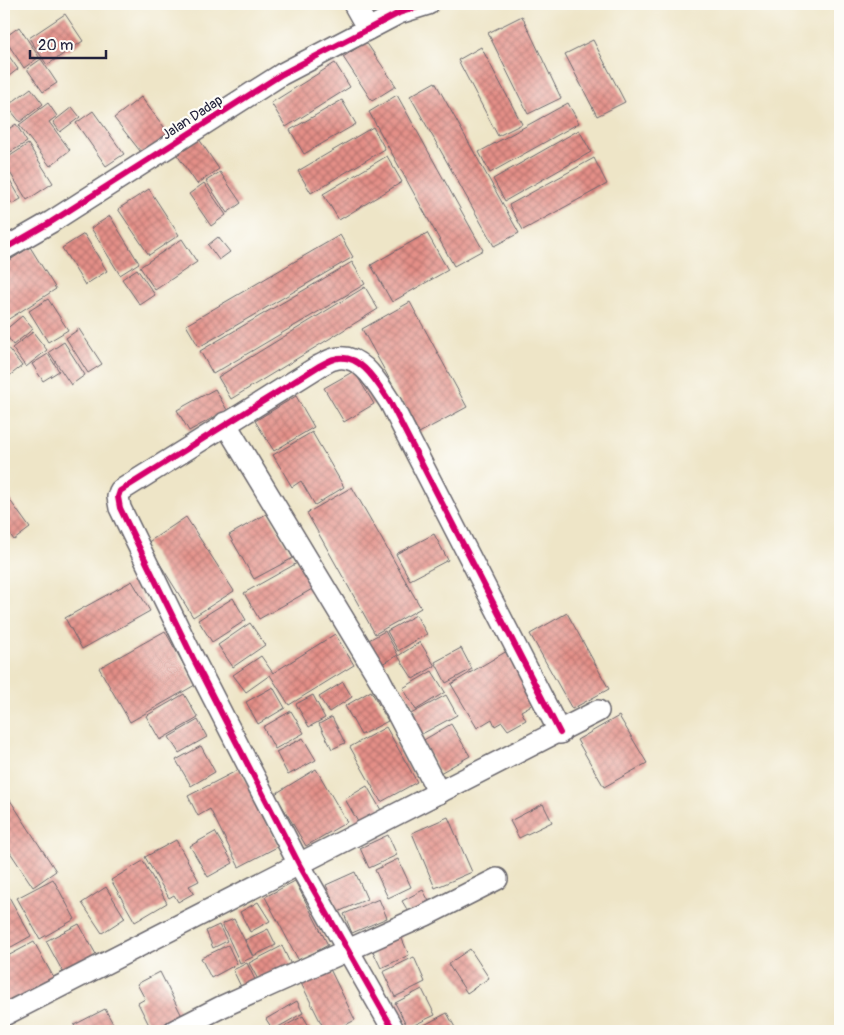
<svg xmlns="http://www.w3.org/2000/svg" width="844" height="1035" viewBox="0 0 844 1035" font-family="Pangolin,sans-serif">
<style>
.building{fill:url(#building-cross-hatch)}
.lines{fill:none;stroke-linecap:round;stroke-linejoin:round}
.minor-casing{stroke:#69666c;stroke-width:24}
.minor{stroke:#fff;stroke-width:21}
.cycleway-casing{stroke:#fdfcf7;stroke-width:9}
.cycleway{stroke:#d6006c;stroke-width:6}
.labels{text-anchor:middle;stroke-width:4.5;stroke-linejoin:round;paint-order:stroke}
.street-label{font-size:14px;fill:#22223b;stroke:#fdfcf7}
</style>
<defs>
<pattern id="building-cross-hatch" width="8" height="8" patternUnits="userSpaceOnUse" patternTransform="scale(1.25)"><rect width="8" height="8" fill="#e48f87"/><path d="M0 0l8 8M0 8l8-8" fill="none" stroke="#b87470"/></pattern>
</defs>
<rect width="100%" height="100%" fill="#fdfcf7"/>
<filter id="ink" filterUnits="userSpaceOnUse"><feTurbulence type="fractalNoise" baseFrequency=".02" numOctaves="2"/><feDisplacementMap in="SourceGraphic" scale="10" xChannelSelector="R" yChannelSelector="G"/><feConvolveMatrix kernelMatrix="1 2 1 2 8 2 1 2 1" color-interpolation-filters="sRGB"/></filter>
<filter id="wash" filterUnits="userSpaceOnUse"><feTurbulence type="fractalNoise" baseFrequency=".0096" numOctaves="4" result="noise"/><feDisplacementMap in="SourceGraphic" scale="20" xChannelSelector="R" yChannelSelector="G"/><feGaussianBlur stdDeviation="1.12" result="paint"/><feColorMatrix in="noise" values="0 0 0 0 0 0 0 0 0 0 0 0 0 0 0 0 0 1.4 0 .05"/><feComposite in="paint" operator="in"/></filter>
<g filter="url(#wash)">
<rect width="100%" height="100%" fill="#eee5c7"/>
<g id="blocks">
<!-- building -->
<g class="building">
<polygon points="65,14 83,41 47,65 29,38"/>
<polygon points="522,16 561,98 528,114 488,33"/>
<polygon points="19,27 39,57 24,68 4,38"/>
<polygon points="593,40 625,102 597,116 565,54"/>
<polygon points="366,42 396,86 372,101 343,57"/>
<polygon points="481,47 522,124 498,136 458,60"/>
<polygon points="4,49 18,69 4,80"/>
<polygon points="41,59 57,83 43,92 27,69"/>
<polygon points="335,63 350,87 286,127 271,103"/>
<polygon points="435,82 519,233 494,246 410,96"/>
<polygon points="31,88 43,104 20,122 7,106"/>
<polygon points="397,95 483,250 454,266 369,112"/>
<polygon points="141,97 171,136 144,156 114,118"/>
<polygon points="342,100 356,124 304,154 290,130"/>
<polygon points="48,103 57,116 49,122 70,150 50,166 19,125"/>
<polygon points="568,103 579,123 490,173 479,152"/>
<polygon points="72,107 80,117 60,132 53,122"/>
<polygon points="93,111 124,154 106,166 76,123"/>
<polygon points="16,124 27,142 4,156 4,132"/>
<polygon points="373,127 385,149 311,193 298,171"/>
<polygon points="579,130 591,152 505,201 493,179"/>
<polygon points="197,136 219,169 197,184 175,152"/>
<polygon points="28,144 53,183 27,200 4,163 4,160"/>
<polygon points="387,156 402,182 339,220 323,194"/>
<polygon points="594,158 607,184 523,230 509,205"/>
<polygon points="4,170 21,199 12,204 4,190"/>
<polygon points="220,172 241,203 227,213 206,181"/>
<polygon points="204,183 226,215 211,226 189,194"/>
<polygon points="149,189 179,235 149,255 118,209"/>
<polygon points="110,216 139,263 120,275 91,228"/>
<polygon points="427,233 448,270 392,302 371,265"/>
<polygon points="84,234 107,271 85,285 62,248"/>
<polygon points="340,235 353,257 199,347 186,325"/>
<polygon points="218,237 230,252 219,260 208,245"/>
<polygon points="182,239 197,262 155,290 140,267"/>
<polygon points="30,247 56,289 4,322 4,264"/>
<polygon points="352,262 365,284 213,374 200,351"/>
<polygon points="137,269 155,295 140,305 122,279"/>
<polygon points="365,287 378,309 231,399 218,377"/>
<polygon points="48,299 68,330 48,342 29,311"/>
<polygon points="410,302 467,407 419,433 362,329"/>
<polygon points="22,316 33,329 13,345 4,331"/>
<polygon points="79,329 102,364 88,373 66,338"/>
<polygon points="33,332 47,350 26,367 12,348"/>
<polygon points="64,342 85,375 71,385 49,352"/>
<polygon points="4,343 22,366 4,380"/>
<polygon points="48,354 59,371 43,381 32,364"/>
<polygon points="354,371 374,404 344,422 324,388"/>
<polygon points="215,389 227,410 189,431 177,410"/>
<polygon points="296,396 314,427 274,451 255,421"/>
<polygon points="312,432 344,487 315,505 301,481 292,487 273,455"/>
<polygon points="352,487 421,608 375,634 307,513"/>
<polygon points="4,492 30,528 14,540 4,526"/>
<polygon points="268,513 293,558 254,579 229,535"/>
<polygon points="186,517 234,591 193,617 147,543"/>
<polygon points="434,534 448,560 410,580 396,554"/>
<polygon points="299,562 314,588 259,619 244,593"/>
<polygon points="132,581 150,611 82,649 65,618"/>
<polygon points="233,598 246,620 212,642 198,620"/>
<polygon points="567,613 609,689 572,709 530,634"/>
<polygon points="416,615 427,634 398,651 387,631"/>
<polygon points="250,623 265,645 233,667 218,645"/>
<polygon points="165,631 195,685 130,722 99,668"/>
<polygon points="385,631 398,655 380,665 367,641"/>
<polygon points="335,634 354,665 289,705 270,675 246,692 233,675 261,656 273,673"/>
<polygon points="420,642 435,666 413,679 398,656"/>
<polygon points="461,648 472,669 446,683 435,662"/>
<polygon points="507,651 537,702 521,711 526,720 508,730 502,722 495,726 492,719 477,728 451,684"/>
<polygon points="432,671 445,692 416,710 403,688"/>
<polygon points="343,682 352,697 329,712 319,697"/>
<polygon points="273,687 285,708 258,724 246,702"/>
<polygon points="371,691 388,721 361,735 345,706"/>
<polygon points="184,694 198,718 160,740 146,716"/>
<polygon points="313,695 325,718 309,727 296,704"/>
<polygon points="446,695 457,715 420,735 409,715"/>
<polygon points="291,711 304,733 275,749 263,727"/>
<polygon points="619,716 647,763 604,787 577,740"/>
<polygon points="332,717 345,743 332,749 319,724"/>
<polygon points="198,720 207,737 179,753 169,737"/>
<polygon points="451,724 470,756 440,773 422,741"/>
<polygon points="386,727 417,782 381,802 350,747"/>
<polygon points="303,738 316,760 288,775 276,752"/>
<polygon points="201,746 215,772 191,786 176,760"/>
<polygon points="240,769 279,846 239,867 210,809 198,816 188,796"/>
<polygon points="316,769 347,822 306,846 275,794"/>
<polygon points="367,786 381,810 358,822 345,799"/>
<polygon points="8,797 56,871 33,887 4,843 4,800"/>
<polygon points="543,804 552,822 519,838 510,821"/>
<polygon points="448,817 472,872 435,888 412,833"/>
<polygon points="215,832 233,863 208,877 190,846"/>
<polygon points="388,835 397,855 369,868 360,848"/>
<polygon points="176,840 199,881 189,886 194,893 178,902 174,895 169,898 145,857"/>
<polygon points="398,859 411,887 388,898 375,870"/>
<polygon points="143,861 167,903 135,922 111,880"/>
<polygon points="355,872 367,899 338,912 326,885"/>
<polygon points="53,879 75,919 40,939 17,898"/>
<polygon points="295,881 328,945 299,961 265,897"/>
<polygon points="106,887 125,918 102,933 82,903"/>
<polygon points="4,888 31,936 4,951"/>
<polygon points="423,890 431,905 411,916 402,901"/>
<polygon points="379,899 387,918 352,933 344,914"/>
<polygon points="258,902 270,921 250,932 240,912"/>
<polygon points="234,919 253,957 240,963 222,924"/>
<polygon points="79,924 97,956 64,974 46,941"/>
<polygon points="219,925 227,941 213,948 206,931"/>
<polygon points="268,929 276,945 253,956 245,940"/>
<polygon points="399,932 409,955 381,968 370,945"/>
<polygon points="34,942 55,980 8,1006 4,998 4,958"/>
<polygon points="228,945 237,964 211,978 201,958"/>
<polygon points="282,946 293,969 261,985 249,963"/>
<polygon points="470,949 489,978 467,993 448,964"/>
<polygon points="414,957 425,982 395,997 383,972"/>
<polygon points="247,963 258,986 244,993 233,970"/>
<polygon points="328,965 355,1020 334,1031 325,1031 299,979"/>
<polygon points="160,972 182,1016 152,1031 138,1003 145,999 137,984"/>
<polygon points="422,989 435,1015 408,1028 395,1003"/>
<polygon points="297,1001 303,1013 273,1030 266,1019"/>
<polygon points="105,1009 117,1031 77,1031 74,1025"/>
<polygon points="447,1013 457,1031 413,1031"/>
<polygon points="303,1016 312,1031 276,1031"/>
</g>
</g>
</g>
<g filter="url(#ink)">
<use href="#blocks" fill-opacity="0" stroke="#69666c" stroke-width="1"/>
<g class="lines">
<defs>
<g id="minor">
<polyline points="354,4 368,29"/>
<polyline points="4,249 51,222 282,74 399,13 428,4"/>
<polyline points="225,423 379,678 439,793"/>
<polyline points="4,1015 598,711"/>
<polyline points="174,1031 221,1007 426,915 497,879"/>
<path d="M394 1031 300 866 193 658 120 508 118 497 120 491 319 366C324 364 329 360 334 359 360 351 378 384 390 402L560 733"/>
</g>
</defs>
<!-- minor casing -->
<use href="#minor" class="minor-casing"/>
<!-- minor -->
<use href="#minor" class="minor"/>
<defs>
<g id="cycleway">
<polyline points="4,249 51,222 282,74 399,13 428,4"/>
<path d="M394 1031 300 866 193 658 120 508 118 497 120 491 319 366C324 364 329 360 334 359 360 351 378 384 390 402L560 733"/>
</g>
</defs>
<!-- cycleway casing -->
<use href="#cycleway" class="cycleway-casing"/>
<!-- cycleway -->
<use href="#cycleway" class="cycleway"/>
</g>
</g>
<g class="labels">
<!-- street labels -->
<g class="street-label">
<text transform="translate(192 117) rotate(-33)" y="5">Jalan Dadap</text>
</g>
</g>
<!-- margin -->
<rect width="844" height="1035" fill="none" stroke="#fdfcf7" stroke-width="20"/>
<!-- scale -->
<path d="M30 50v8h76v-8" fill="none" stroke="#22223b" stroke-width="2.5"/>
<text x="38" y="50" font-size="15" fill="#22223b" stroke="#fdfcf7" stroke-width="4" paint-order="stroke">20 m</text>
</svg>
